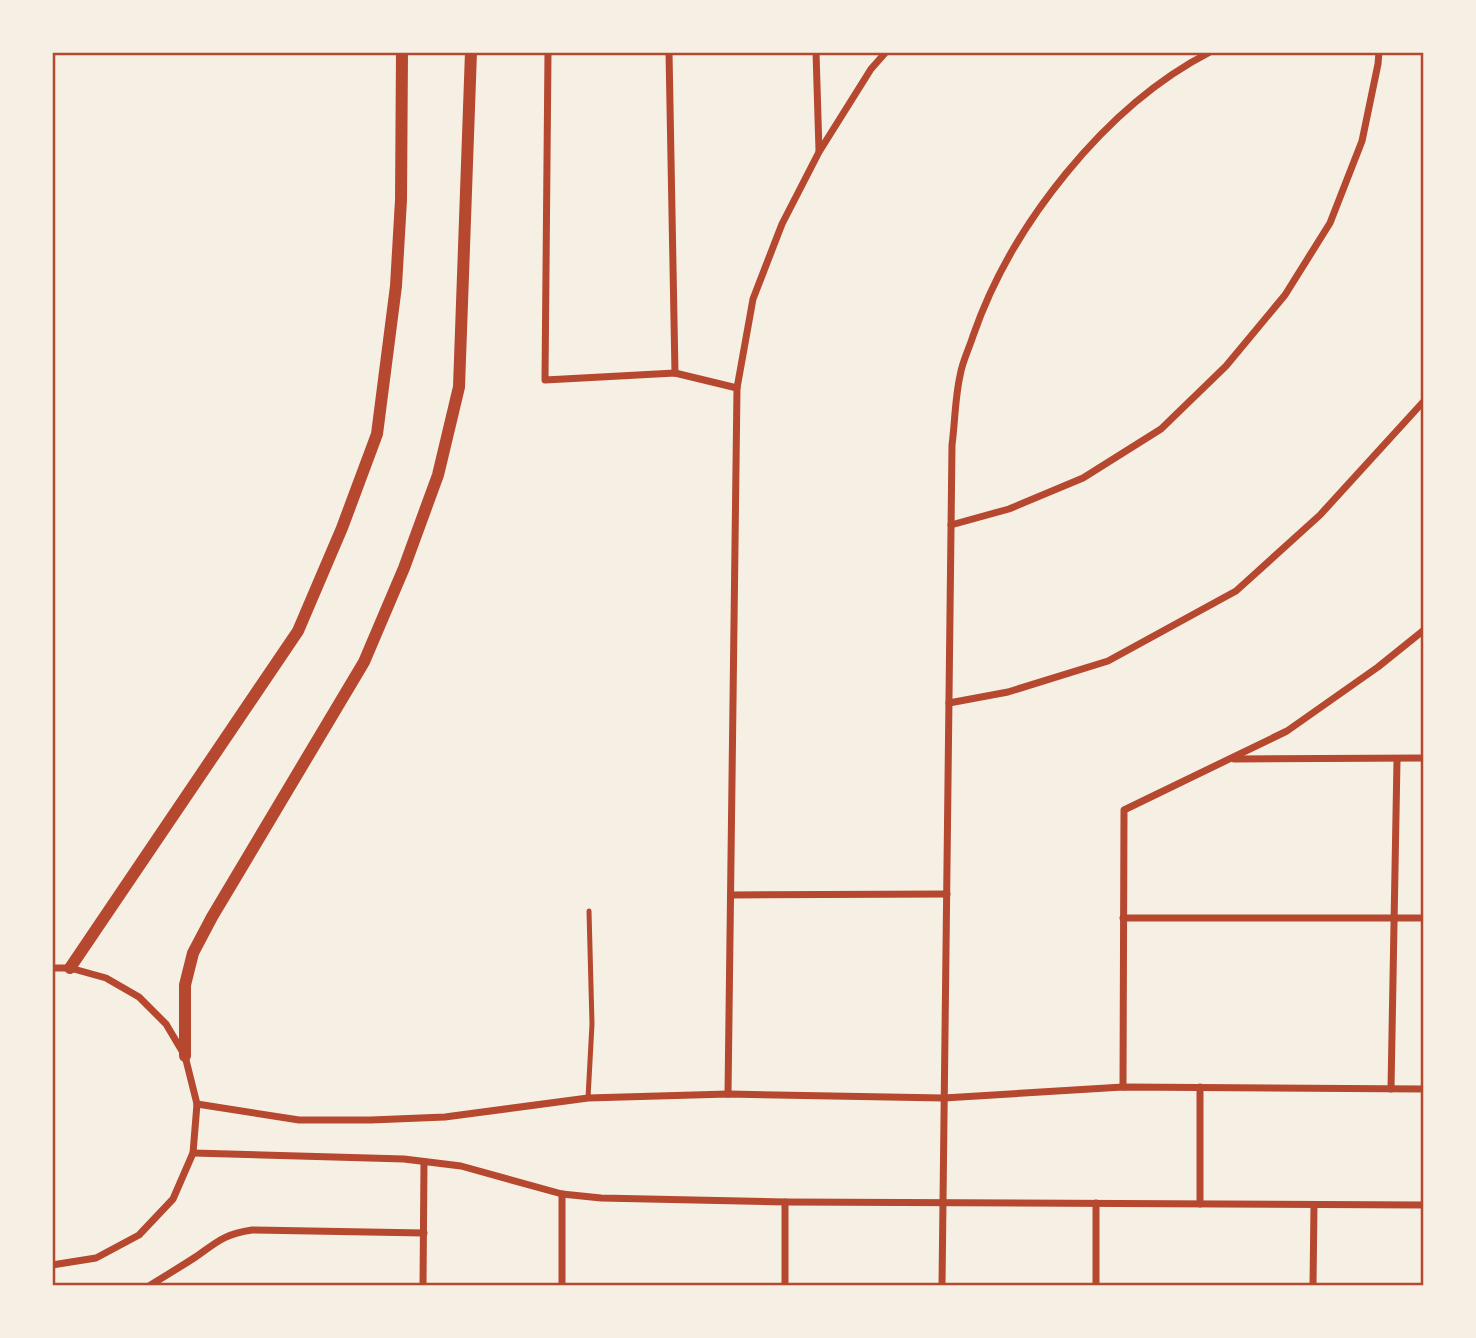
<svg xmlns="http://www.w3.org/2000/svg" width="1476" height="1338" viewBox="0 0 1476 1338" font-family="'Roboto Condensed',sans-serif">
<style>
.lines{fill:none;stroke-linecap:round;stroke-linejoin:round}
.service{stroke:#b5482f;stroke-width:5}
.minor{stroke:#b5482f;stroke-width:7}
.tertiary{stroke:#b5482f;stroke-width:12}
.neatline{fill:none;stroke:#b5482f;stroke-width:2.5}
</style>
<rect width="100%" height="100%" fill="#f6efe4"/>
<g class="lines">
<!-- service -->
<polyline class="service" points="588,1098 592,1024 589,911"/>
<!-- minor -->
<g class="minor">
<polyline points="548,52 545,380 675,373 737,388"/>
<polyline points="669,52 675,373"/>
<polyline points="816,52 819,151"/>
<polyline points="951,525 1009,509 1083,478 1161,429 1226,366 1285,295 1330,223 1362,141 1378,64 1379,52"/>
<polyline points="949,703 1008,692 1108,661 1236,591 1320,515 1424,401"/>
<polyline points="1234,759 1424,758"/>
<polyline points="732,895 947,894"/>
<polyline points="1123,918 1424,918"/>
<polyline points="52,968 70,968 106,978 139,997 166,1024 185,1056 197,1104 193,1153 173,1199 139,1235 96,1258 52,1265"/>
<polyline points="1123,1087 1124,810 1287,731 1378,667 1424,630"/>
<polyline points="1200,1087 1200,1204"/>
<polyline points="1391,1089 1397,760"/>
<polyline points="728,1094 737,388 753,299 782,224 819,152 871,69 886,52"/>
<polyline points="197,1104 299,1120 371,1120 445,1117 588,1098 728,1094 944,1098 1123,1087 1424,1089"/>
<polyline points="193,1153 404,1159 461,1166 562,1194 601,1198 785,1202 1424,1205"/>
<polyline points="562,1194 562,1286"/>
<path d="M149 1286C165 1276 182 1266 197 1256 218 1241 225 1234 252 1230L424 1233"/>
<polyline points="423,1286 424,1162"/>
<polyline points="785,1286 785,1202"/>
<path d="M942 1286 952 445C955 422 955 398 960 376 962 362 969 349 973 336 1011 226 1105 106 1210 52"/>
<polyline points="1096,1286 1096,1203"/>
<polyline points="1313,1286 1314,1205"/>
</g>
<!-- tertiary -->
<g class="tertiary">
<polyline points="70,968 298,631 342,528 377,434 396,286 401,200 402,52"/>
<polyline points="185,1056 185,985 193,953 212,917 364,662 404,568 438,475 459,387 471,52"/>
</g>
</g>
<!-- border -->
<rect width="1476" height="1338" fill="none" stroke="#f6efe4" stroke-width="108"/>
<rect x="54" y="54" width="1368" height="1230" class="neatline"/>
</svg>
